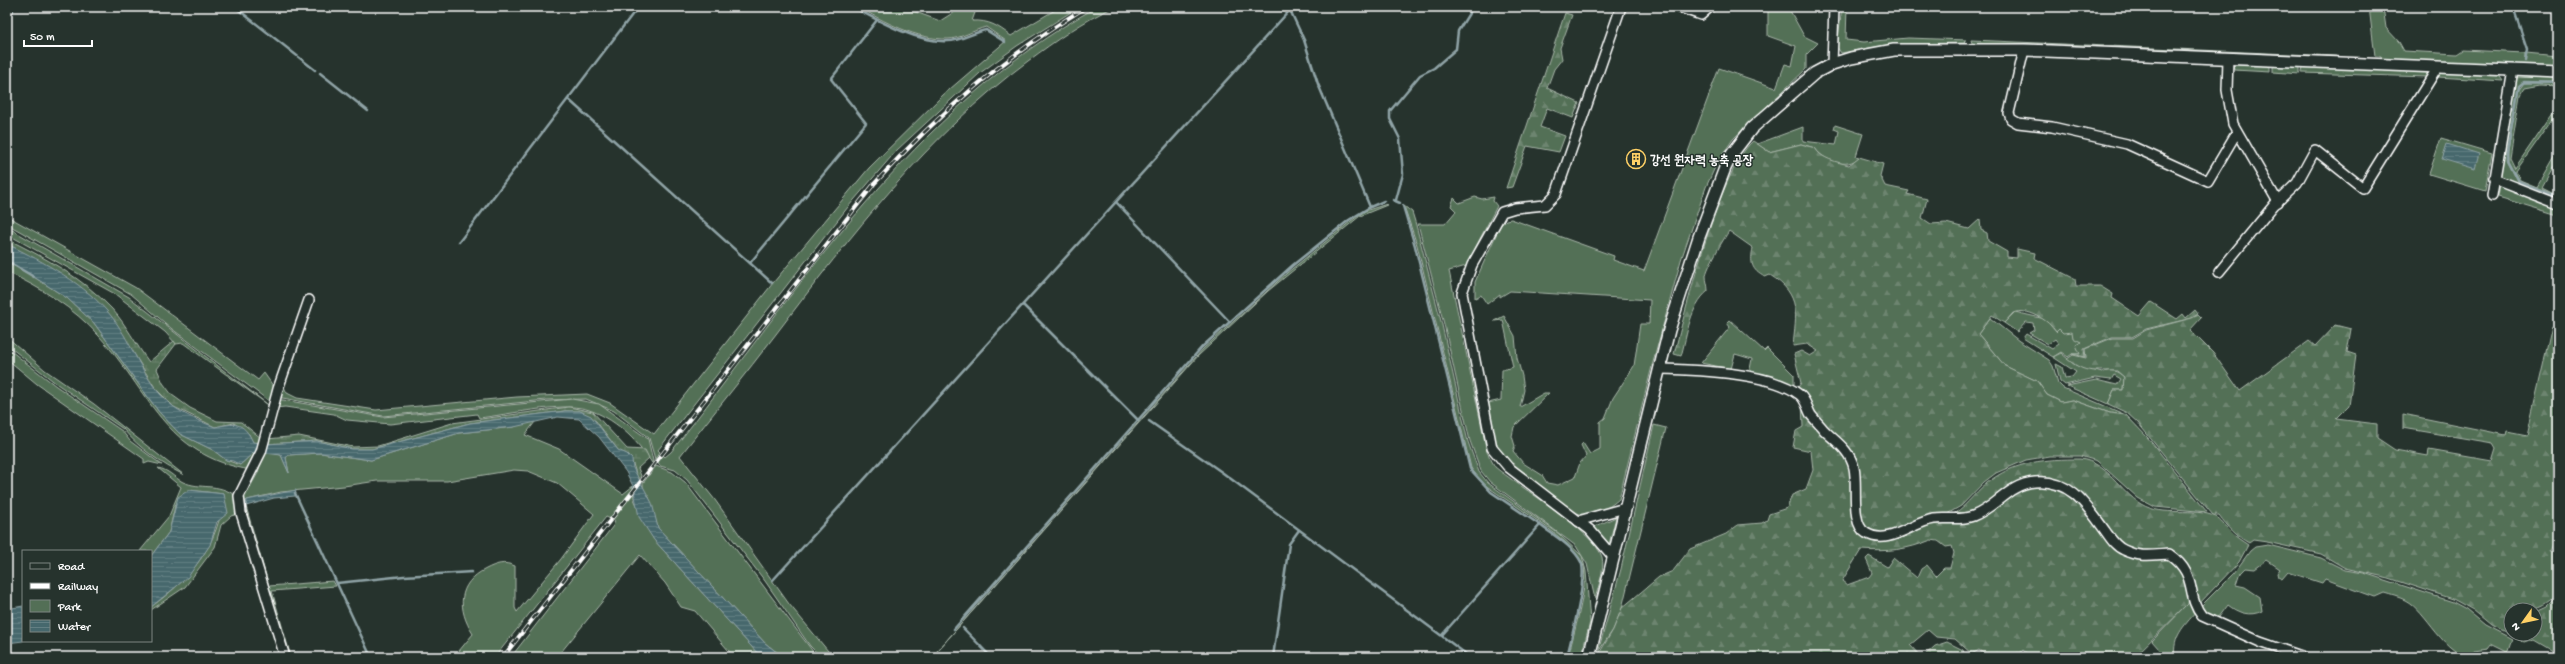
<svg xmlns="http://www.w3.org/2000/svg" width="2565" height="664" viewBox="0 0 2565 664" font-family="'Gochi Hand','Poor Story',sans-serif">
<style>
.green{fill:#536f56;stroke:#a9b7aa}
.forest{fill:url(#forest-firs);stroke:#a9b7aa;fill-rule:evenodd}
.wetland{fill:url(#wetland-marsh);stroke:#a9b7aa}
.water{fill:url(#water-rules);stroke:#90a4a7}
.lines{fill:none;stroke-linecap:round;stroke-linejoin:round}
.stream{stroke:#90a4a7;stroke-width:2.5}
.minor-casing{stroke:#fff;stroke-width:12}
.major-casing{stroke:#fff;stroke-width:14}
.minor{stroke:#26332d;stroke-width:9}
.major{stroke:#26332d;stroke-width:11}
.rail-casing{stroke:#fff;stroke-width:4}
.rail{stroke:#26332d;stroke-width:2.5;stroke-dasharray:8;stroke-linecap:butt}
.labels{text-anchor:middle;stroke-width:3;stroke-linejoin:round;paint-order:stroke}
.poi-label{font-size:13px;font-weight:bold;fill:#fff;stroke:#26332d;text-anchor:start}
</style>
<defs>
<pattern id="forest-firs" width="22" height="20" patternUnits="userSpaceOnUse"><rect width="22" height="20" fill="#536f56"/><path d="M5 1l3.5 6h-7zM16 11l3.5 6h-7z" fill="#6d856f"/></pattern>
<pattern id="wetland-marsh" width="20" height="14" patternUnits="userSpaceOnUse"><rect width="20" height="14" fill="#536f56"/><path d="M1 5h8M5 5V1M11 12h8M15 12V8" fill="none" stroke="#6d856f"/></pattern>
<pattern id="water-rules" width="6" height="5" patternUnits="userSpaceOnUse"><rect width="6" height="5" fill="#46686d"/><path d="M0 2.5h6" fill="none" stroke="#627f83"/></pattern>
</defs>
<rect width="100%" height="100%" fill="#26332d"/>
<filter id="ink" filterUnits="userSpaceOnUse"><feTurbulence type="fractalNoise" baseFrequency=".025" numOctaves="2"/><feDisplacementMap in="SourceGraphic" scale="8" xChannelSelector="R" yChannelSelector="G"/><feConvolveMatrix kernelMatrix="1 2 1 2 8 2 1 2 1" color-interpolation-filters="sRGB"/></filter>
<g filter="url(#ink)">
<!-- green -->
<g class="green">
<path d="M858 7H902L940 21 962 7H977L972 21C989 20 998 26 1011 36L1060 7H1079L1017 46 980 73 897 150 848 207 658 450 660 452 655 459 649 438 614 411 586 399 546 400 383 416 277 397 282 383 287 393 297 398 376 410 517 397 587 394 610 403 654 434 773 283 869 168 943 95 1006 41 986 27C974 30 960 39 948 39 917 40 883 21 858 7Z"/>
<path d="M1097 7H1114C1083 21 1055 41 1028 61 927 136 852 234 776 334 745 375 712 415 680 456L715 500 789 604 833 657H821L810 646 765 581 687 480 675 470 660 466 658 462 663 455 665 457 671 452C798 291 912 108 1097 7Z"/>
<path d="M1768 7H1788L1804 36 1818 43 1806 55V69L1733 139 1717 163 1706 187 1681 260 1652 366 1619 499C1609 508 1594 517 1580 514 1565 511 1504 462 1496 448 1491 439 1490 414 1488 403L1501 400 1502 370 1513 367 1503 320 1494 321 1504 316 1515 336 1517 358 1522 376 1524 390 1520 407 1544 393H1549L1514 427 1512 436 1515 446 1513 451 1523 463 1542 475 1547 483 1558 485 1575 477 1580 463 1586 456 1581 445 1583 443 1590 454 1600 449V422L1605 418 1613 398 1634 366 1640 324H1649L1650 300 1510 291 1500 297V294L1487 304 1481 295 1475 298V282L1500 226 1506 220 1511 219 1614 256 1613 260 1644 271 1719 68 1776 88 1785 64 1792 66 1796 46 1768 36Z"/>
<polygon points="1842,7 1847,7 1846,40 1864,42 1908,38 1967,40 1964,43 1894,44 1841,53 1837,47"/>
<polygon points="2369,7 2383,7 2386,28 2399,42 2404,51 2457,54 2463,50 2525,53 2525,61 2526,53 2558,56 2558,67 2381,60 2381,56 2375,56"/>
<polygon points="1971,40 2336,56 2335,58 1972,43"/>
<polygon points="2233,64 2270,65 2270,72 2234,70"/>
<polygon points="2273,64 2300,67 2300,74 2273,72"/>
<polygon points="2303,66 2432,71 2428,77 2302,73"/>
<polygon points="2441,72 2498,74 2503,81 2438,77"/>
<polygon points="2519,75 2558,77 2558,82 2524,82 2519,86 2507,151 2507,161 2517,181 2558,197 2558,202 2500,178 2514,82"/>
<polygon points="2524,83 2558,83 2558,86 2540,85 2524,88 2520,95 2510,158 2515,168 2558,105 2558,112 2516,171 2520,180 2537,187 2558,150 2558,159 2542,188 2558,196 2518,180 2508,160 2508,151 2518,91"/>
<path d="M1835 125 1863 134 1856 156 1859 157C1848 170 1823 161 1815 148L1801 144 1769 152 1757 144 1803 127V141L1836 145 1839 131 1834 129Z"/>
<polygon points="2441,138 2492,153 2485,191 2429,174"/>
<polygon points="2500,186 2558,207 2558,215 2498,197"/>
<path d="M1475 197 1482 199 1494 197 1493 201 1497 206 1466 266 1449 271 1487 452 1495 467C1518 486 1595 532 1602 557 1605 569 1598 587 1595 599L1587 564 1576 546 1490 482 1481 471 1470 441 1444 324 1418 224H1445L1456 211 1451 206 1454 198 1459 203Z"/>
<polygon points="1387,204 1387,205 1360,216 1268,291 1198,356 932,657 1203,349 1287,273 1351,221 1365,211"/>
<path d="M1404 206 1412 212 1416 225 1442 325 1468 442 1479 472 1488 483 1559 534 1582 556 1586 571 1590 622 1581 657H1568C1573 637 1588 585 1584 567 1579 542 1502 499 1480 481L1471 468 1417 245Z"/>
<polygon points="7,216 136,288 258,380 264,373 276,390 273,404 172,329 131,294 7,224"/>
<polygon points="7,227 129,297 271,407 183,343 176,344 165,332 115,294 7,234"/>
<path d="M7 260 67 298 94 323 159 412 180 434 213 450 226 460 240 465 253 453 258 452 251 470C165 456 149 391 99 336 74 308 41 288 7 272Z"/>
<polygon points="2015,312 2045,319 2056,332 2059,329 2072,331 2081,342 2080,354 2072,354 2068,357 2061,352 2053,357 2023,338 2026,334 2052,349 2059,344 2055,339 2048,344 2029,333 2034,330 2033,323 2026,322 2017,332 2004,323"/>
<polygon points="1990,318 2019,341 2049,360 2053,366 2058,383 2063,388 2126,415 2110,413 2073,400 2061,402 2047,395 2037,381 2005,366 1978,334"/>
<polygon points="1730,320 1764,351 1767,348 1794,375 1794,384 1790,386 1749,374 1752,359 1735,354 1731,369 1701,363 1730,327 1727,323"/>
<path d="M7 337 45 370 94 404 184 475C163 465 139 448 123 429L57 384 7 345Z"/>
<polygon points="7,348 56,386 122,431 130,441 162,465 149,462 144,464 144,459 37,384 7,359"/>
<path d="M2061 353 2075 365 2102 373C2111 368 2117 371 2124 377L2123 390H2114L2108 404 2067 386 2096 380 2117 385 2121 379 2114 375 2111 380 2095 378 2065 385 2060 381 2056 364 2062 367 2065 378 2072 377 2076 372 2053 357Z"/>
<path d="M572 399 599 404 648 439 653 461 652 463C637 440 614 417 586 409 562 402 506 415 479 418L477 414 390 424 347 420 334 414 285 407 275 408 277 400H283L383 417Z"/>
<path d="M527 422H535L525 435 559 449 623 494 633 486 634 499 654 540 761 657H734L695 611 681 607 665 583 640 555 557 657H511L613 526 615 521 606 517 495 657H454L473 634C457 609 457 583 486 569 496 564 504 561 515 566V608L517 612 561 559 594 514 557 483 528 471 514 470 447 481H377L344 486 281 492 247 500 245 503 269 586 333 581 336 586 272 591 291 657H287L242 506 243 499 258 473 263 451 281 455 289 473 286 458 288 455 320 453 371 460 459 433 514 427Z"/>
<polygon points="1654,425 1666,428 1622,608 1613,630 1598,652 1621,569"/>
<polygon points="656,466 672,472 685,482 817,657 783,657 765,643 658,528 649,497 643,490 643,483"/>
<path d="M158 468C169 470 173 477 183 482 201 490 217 482 236 496L238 514 231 516 221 525 215 547 185 587 151 610V607C192 577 219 545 224 494L189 490 175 506 169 532 151 556V551H140L169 516 181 487Z"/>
<polygon points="1616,517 1609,544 1594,527"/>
<path d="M2268 545 2321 558 2345 570 2364 573 2453 602 2466 609 2485 625 2512 639 2508 651 2507 652 2491 644 2488 648 2474 650 2472 654 2473 657C2444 657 2427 611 2405 600 2399 597 2391 595 2384 593L2375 597 2325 579 2322 583 2288 572 2282 579 2278 577 2277 573 2280 569 2267 560 2255 569 2245 568 2240 573 2236 585 2245 587 2260 597 2262 611C2250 617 2238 613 2228 605L2216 621 2199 608 2234 573 2250 551 2255 547Z"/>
<path d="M2189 597 2196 612C2184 626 2172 637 2175 657H2166L2152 641 2188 604Z"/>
</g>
<!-- forest -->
<g class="forest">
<polygon points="1565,13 1572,15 1560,48 1562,59 1554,69 1547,88 1579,103 1573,118 1547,108 1540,127 1565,136 1559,152 1527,146 1512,187 1506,188"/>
<path d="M1753 141 1769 152 1801 144 1815 148C1821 159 1837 162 1849 165L1859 157 1883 164 1880 176 1885 186 1909 191 1907 194 1927 199 1922 218 1931 224 1946 223 1969 229 1980 219 1981 230 1987 233 1988 241 2007 252V257L2017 258V249L2035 253 2034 258 2075 279 2076 286H2100L2113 294 2112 298 2139 316 2151 302 2177 319 2183 314 2186 318 2195 310 2198 314 2192 318 2146 329 2132 337H2112L2084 349 2085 357 2072 354H2080L2076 345 2081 342 2073 338 2072 332 2063 333 2059 329 2056 332C2049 320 2027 307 2013 313L2004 323 1992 315 1978 334 2005 366 2037 381 2047 395 2061 402 2073 400 2110 413 2126 415 2148 438 2207 512 2155 507 2138 498 2097 461 2080 456H2050L2026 460 1996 473 1984 482 1961 506 1947 514 1880 534 1862 527 1857 469 1796 390 1801 383 1794 354 1801 351 1810 356 1818 351 1807 344 1793 346C1796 315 1802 295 1770 275L1765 277C1751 270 1750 262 1753 248L1729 231C1724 238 1706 269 1706 276 1706 281 1708 285 1708 291 1690 305 1687 336 1681 356L1674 354C1687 306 1719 171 1753 141Z"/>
<path d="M2198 315 2201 318 2190 330 2213 353 2240 391 2309 341 2315 346 2335 325 2351 329 2347 352 2356 355 2349 406 2336 419 2377 424V438L2395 450 2428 456 2429 450 2492 461 2496 448 2493 443 2403 428V414L2506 435 2507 431 2527 435 2552 327 2558 329V536L2551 551 2558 553V594C2543 609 2532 610 2511 610V634H2515L2513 636 2491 625 2473 610 2453 599 2389 578 2345 568 2321 554 2267 542 2253 540 2249 543C2236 536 2228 527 2219 515H2213L2207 508 2138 423 2127 413 2108 404 2114 390H2123L2124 377 2117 371C2095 370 2087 375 2067 359L2073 355 2086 358 2085 349 2112 338H2133L2146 330 2192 318Z"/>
<path d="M1802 402C1817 420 1847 448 1852 471 1858 497 1841 519 1867 538L1927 522H1955L2021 489 2044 486 2060 489 2080 500 2095 526 2122 554 2127 557H2170C2182 570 2191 585 2188 604L2134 657H2031L2023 650 2016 657H1988L1979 650 1972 654 1955 639 1936 637 1928 630 1910 645 1921 657H1597L1613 630 1622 608 1659 577 1673 571 1690 549 1726 534 1738 525 1762 523 1767 520 1769 514 1787 508 1792 495 1806 489 1813 470 1811 451 1793 447 1796 431 1803 427ZM1931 540 1938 541 1946 547 1952 546 1954 553 1950 568H1944L1936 576 1927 565 1921 569 1917 578 1893 558 1887 567 1869 556 1866 559 1872 573 1869 577 1847 585 1842 581 1861 550C1888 552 1906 550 1931 540Z"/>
<path d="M2080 459C2107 462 2120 491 2141 504 2164 518 2193 506 2216 517 2221 519 2225 526 2229 530 2234 536 2242 541 2248 545L2239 562 2198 605 2195 586 2182 558 2169 551 2147 553 2120 545 2076 490 2070 485 2041 479 1975 514 1948 517C1965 509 1973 494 1987 483 2014 461 2047 459 2080 459Z"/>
<polygon points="2558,596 2558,654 2534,640 2525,643 2515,637 2517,634 2535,634 2535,612 2548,606"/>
<polygon points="1947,642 1963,650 1965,657 1923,657 1935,646"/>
</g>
<!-- wetland -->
<g class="wetland">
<path d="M7 239C44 257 83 278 112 309 126 324 136 345 149 362L174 341 176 344 157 369 163 383 172 395 190 408 217 421 241 422 261 438 260 443H253L249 434 234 423 215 427 174 407 156 389 111 317 92 297 63 276 7 244Z"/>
<polygon points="569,407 593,412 627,449 645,450 649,458 638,468 641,476 638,480 633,464 618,450 596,421 580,411 565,411 470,423 372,449 352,449 317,441 266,444 267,439 299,436 353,447 378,446 452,423"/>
</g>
<!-- water -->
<g class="water">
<polygon points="2447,144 2479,154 2475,169 2442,159"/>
<path d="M7 244C44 262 86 284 112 317 134 345 144 385 174 407 185 415 201 422 215 427 235 423 243 421 253 442L260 443 258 452 253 453 240 465 233 461 226 460 213 450 180 434 159 412 94 323 67 298 7 260Z"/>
<polygon points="565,411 580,411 591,416 618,450 627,454 632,459 633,468 652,503 658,528 765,643 783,657 761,657 654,540 639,517 633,486 626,472 599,437 579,419 558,417 514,427 459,433 371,460 321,453 288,455 286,458 289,473 281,455 265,453 266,444 317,441 352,449 372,449 470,423"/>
<polygon points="189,490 224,494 228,513 217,522 210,545 188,577 151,607 151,556 169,532 178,497"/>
<polygon points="296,490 295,496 274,498 246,506 247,500"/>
<polygon points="23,606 23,641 7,643 7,609"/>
</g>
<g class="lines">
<!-- stream -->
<g class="stream">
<polyline points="235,7 315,70"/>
<path d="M853 7C879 21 918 43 948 41 961 41 974 32 986 30L1005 42"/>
<polyline points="2513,7 2527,49 2525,61"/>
<polyline points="7,18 13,11"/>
<polyline points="320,73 368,111"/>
<polyline points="2558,83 2524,82 2519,86 2507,151 2507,160 2518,181 2558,197"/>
<polyline points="568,99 772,283"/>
<polyline points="1393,200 1400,203"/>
<polyline points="1396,200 1403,174 1400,139 1390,119 1390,111 1420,75 1434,68 1456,49 1458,31 1473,7"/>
<polyline points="1116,202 1230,322"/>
<polyline points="1403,206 1415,246 1470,469 1491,492 1540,525 1442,635"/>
<polyline points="1370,207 1384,201"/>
<polyline points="459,242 638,7"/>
<polyline points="7,261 34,277"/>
<polyline points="750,263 866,123 831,79 877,20"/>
<polyline points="1138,420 1202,347 1293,265 1349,220 1370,207 1318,84 1304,40 1290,10"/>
<polyline points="1149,421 1223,473 1470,657"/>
<polyline points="295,493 371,657"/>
<path d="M1540 525C1554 536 1573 546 1581 562 1588 576 1571 639 1567 657"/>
<polyline points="773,580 1290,10 1289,7"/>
<polyline points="337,583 404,576 472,572"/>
<polyline points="963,628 991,657"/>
<polyline points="954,629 1138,420 1023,305"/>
<polyline points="1273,657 1289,544 1299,530"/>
</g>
<defs>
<g id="minor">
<polyline points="1678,7 1701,15 1710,7"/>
<polyline points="2024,50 2009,113 2011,119 2018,123 2052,127 2127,144 2208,181 2237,132"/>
<polyline points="2228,59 2227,90 2233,124 2278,202"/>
<polyline points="1832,64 1834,7"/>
<polyline points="2494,179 2558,204"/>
<polyline points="2492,196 2513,70"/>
<polyline points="2219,272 2274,205 2297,183 2315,150 2363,188 2438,67"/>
<path d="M1659 369C1695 370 1771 372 1800 395 1806 400 1807 408 1811 415 1815 420 1820 425 1824 430 1836 442 1850 450 1854 468 1858 485 1850 524 1866 533 1889 547 1912 522 1934 519 1948 517 1959 521 1973 516 1997 507 2008 484 2035 482 2071 479 2087 506 2106 532 2111 539 2116 547 2124 550 2140 558 2153 555 2169 554 2199 575 2185 595 2202 616L2260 642 2304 657"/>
<polyline points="1578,521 1625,508"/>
<polyline points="1614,558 1590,530 1508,467 1492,448 1462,293 1472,265 1502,212 1515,208 1545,205 1556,194 1621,7"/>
<polyline points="285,657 241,513 239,496 261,452 278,389 309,300"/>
</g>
<polyline id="major" points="1589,657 1669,330 1699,237 1725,168 1732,154 1752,128 1815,73 1832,64 1851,58 1894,50 2024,50 2558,72"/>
</defs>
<!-- minor casing -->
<use href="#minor" class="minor-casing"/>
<!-- major casing -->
<use href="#major" class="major-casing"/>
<!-- minor -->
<use href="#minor" class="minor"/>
<!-- major -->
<use href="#major" class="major"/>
<defs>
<path id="rail" d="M503 657 874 184C940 112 1003 58 1086 7"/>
</defs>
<!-- rail casing -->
<use href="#rail" class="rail-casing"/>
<!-- rail -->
<use href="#rail" class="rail"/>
</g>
</g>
<!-- icons -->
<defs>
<symbol id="building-ring" viewBox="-11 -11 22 22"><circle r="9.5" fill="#26332d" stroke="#ffd166" stroke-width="1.5"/><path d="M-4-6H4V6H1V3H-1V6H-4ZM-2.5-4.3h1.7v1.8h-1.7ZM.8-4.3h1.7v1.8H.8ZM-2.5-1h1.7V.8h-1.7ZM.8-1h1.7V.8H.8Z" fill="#ffd166"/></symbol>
</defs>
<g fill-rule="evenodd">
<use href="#building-ring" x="1625" y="148" width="22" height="22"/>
</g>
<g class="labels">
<!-- poi labels -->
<g class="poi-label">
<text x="1650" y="164">강선 원자력 농축 공장</text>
</g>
</g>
<!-- margin -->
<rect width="2565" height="664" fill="none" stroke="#26332d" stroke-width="24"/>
<rect x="12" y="12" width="2541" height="640" fill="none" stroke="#fff" stroke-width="1.5" filter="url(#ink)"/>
<!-- legend -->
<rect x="22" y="550" width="130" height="92" fill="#26332d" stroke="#7d8581"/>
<rect x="30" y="563" width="20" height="6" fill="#26332d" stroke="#7d8581"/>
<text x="58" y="570" font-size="12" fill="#ffffff">Road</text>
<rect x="30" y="583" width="20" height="6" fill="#ffffff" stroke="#7d8581"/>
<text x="58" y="590" font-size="12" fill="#ffffff">Railway</text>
<rect x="30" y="600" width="20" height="12" fill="#536f56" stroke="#7d8581"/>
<text x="58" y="610" font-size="12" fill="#ffffff">Park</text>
<rect x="30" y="620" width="20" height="12" fill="url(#water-rules)" stroke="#7d8581"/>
<text x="58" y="630" font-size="12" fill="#ffffff">Water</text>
<!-- north arrow -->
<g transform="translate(2523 622) rotate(237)"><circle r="19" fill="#26332d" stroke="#7d8581"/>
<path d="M0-3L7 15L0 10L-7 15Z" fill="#ffd166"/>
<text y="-6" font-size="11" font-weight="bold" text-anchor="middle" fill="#ffffff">N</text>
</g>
<!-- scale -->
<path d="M24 40v6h68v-6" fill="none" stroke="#ffffff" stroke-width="2"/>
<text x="30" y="40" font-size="12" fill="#ffffff" stroke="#26332d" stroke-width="3" paint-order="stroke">50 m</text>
</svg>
